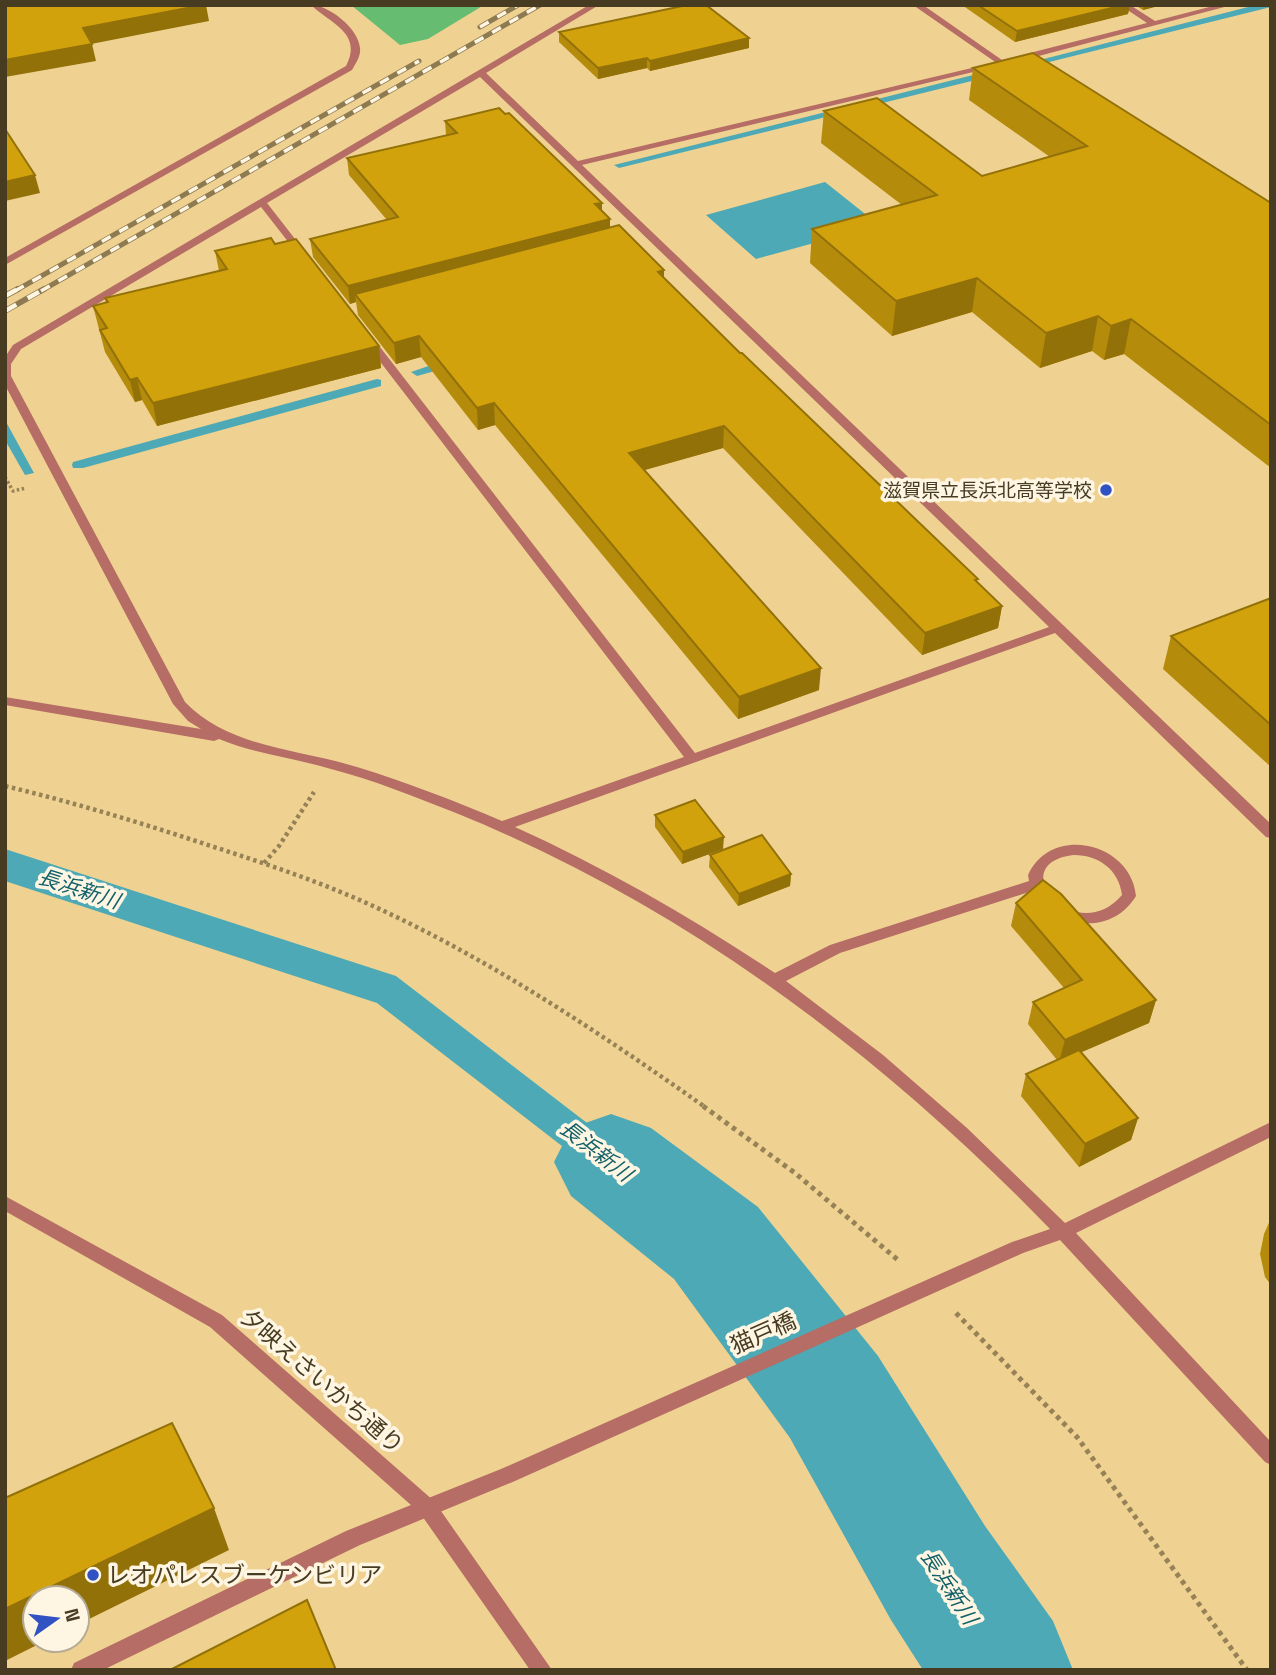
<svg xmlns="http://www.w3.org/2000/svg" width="1276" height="1675" viewBox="0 0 1276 1675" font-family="'Space Grotesk','Noto Sans JP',sans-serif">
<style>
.green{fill:#66bc71}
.water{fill:#4ca9b5}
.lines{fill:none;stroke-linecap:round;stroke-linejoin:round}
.stream{fill:#4ca9b5;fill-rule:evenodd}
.river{fill:#4ca9b5;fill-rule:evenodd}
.path-far2{stroke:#968256;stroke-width:3.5;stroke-dasharray:2.5 2.5;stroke-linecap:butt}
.path-far1{stroke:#968256;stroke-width:4.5;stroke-dasharray:3.5 3.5;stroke-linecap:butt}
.path{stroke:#968256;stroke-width:5;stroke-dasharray:4.5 4.5;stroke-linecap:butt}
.minor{fill:#b66d65;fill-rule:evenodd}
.tertiary{fill:#b66d65;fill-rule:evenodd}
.rail-far1-casing{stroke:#8d7a50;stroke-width:5}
.rail-casing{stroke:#8d7a50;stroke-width:6}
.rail-far1{stroke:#fef6e3;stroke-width:3.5;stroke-dasharray:10;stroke-linecap:butt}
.rail{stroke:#fef6e3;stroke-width:4.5;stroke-dasharray:13;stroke-linecap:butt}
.wall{fill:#b58b0b}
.shaded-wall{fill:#937109}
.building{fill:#d2a20d;stroke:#937109;stroke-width:2}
.poi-dot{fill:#3052c2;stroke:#fef6e3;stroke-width:2.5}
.labels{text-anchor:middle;stroke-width:7;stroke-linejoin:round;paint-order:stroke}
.poi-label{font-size:19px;fill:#473b21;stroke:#fef6e3;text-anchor:end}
.water-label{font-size:21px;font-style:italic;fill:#126069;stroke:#fef6e3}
.near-street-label{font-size:23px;fill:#473b21;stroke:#fef6e3}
.near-poi-label{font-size:23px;fill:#473b21;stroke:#fef6e3;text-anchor:start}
</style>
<rect width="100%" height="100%" fill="#efd291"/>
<!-- green -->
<polygon class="green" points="351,5 484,5 428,39 400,45"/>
<!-- water -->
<g class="water">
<polygon points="825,182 879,225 756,259 706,215"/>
<polygon points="5,420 34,473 25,475 5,440"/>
<polygon points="5,849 396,976 734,1236 699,1252 377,1003 5,881"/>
</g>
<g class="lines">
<!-- stream -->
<g class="stream">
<polygon points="1256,5 1271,7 1025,68 1020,65"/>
<polygon points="993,70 998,73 996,75 619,168 614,165"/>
<polygon points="449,359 453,360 453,366 417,376 411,372"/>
<polygon points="377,379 381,380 381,386 83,468 73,468 72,465 73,462"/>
</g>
<!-- river -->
<polygon class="river" points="611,1114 651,1128 758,1207 878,1356 985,1526 1053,1621 1073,1670 923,1670 891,1620 790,1438 674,1279 571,1196 554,1162 571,1128"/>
<!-- path-far2 -->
<polyline class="path-far2" points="5,477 13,491 26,488"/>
<!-- path-far1 -->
<g class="path-far1">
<path d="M5 786C76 803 145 824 214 847 273 866 332 886 388 913 500 966 604 1036 705 1107"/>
<polyline points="264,863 279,846 314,792"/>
</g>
<!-- path -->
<g class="path">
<polyline points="703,1106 795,1173 898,1260"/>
<polyline points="956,1313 1077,1437 1247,1670"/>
</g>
<!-- minor -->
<g class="minor">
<path d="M311 5C329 5 359 29 360 48 361 56 356 63 352 70L5 265V258L346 66C363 33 331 24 311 5Z"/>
<path d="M589 5H599L486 73 578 161 993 63 994 65 990 68 582 165 1271 824V838L1266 837 1055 633 515 827C606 868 692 918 775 973L830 945 1029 881 1028 875C1051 824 1131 842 1136 896 1111 937 1055 929 1032 891L840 953 786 981 883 1055 967 1128 1065 1223 1271 1122V1137L1076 1233 1271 1442V1465L1265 1462 1060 1240 1023 1253 515 1481 360 1545 103 1670H71L74 1663 346 1531 501 1469 1012 1242 1050 1229C880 1053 683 905 456 813 415 797 374 780 331 769 294 758 255 754 219 739L214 741 5 705V697L201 729 188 721 173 704 5 385V357L13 345ZM480 77 1049 627 695 753 373 338H365V342L684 757 502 821C455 801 406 782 357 767 299 749 229 748 185 702L11 376V364L21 349 261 207 300 257H306V253L267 203ZM1074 855C1099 855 1119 870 1122 895 1075 950 1001 863 1074 855Z"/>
<polygon points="913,5 923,5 1002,60 1147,23 1120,5 1130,5 1155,21 1217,5 1232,5 1001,66"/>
</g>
<!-- tertiary -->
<polygon class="tertiary" points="5,1196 222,1315 434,1501 552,1670 530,1670 420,1513 210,1327 5,1211"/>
<defs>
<g id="rail-far1">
<polyline points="480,27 518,5"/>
<polyline points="15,291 419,61"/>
<polyline points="41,291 540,5"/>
</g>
<g id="rail">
<polyline points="5,296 18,289"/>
<polyline points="5,311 44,289"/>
</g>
</defs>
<!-- rail-far1 casing -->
<use href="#rail-far1" class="rail-far1-casing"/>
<!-- rail casing -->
<use href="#rail" class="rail-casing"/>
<!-- rail-far1 -->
<use href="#rail-far1" class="rail-far1"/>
<!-- rail -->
<use href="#rail" class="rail"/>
</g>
<!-- wall -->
<g class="wall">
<polygon points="962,5 1130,5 1128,14 1015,42"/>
<polygon points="1135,5 1162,5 1143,10"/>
<polygon points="559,32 749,38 749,48 650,71 647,68 598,79 559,42"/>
<polygon points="973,68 1271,203 1271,468 1124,354 1104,360 1092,351 1040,368 972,312 892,336 810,263 812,229 902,205 821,143 824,111 982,176 1050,157 969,100"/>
<polygon points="445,121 602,211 610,219 610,228 664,278 740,353 1002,606 998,628 922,655 723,448 645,470 819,690 738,719 495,425 478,430 421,357 396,364 358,315 356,302 350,304 313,257 310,239 387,220 349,175 347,158 446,135"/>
<polygon points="275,244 379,346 381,368 157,426 142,400 135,402 105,352 93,306 106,303 105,298 219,271 215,251"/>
<polygon points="1271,598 1271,767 1163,669 1171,636"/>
<polygon points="655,815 723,849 682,864 655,827"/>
<polygon points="710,855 791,874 790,886 738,906 709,867"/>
<polygon points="1016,903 1156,1000 1149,1023 1081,1052 1138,1118 1131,1140 1079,1167 1021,1096 1026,1074 1057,1060 1028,1024 1033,1002 1064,988 1011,926"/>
<polygon points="1271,1218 1271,1285 1265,1277 1260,1254 1264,1234"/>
</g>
<!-- shaded-wall -->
<g class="shaded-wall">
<polygon points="203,5 206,5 209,21 86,45 83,28"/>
<polygon points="1124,5 1130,5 1128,14 1015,42 1017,31"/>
<polygon points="1144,5 1162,5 1143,10"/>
<polygon points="749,38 749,48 650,71 650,61"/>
<polygon points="92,44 96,61 5,77 5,60"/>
<polygon points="647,58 647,68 598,79 598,68"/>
<polygon points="35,175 40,193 5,201 5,182"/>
<polygon points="602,203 602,221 595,204"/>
<polygon points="610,219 610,237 355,294 356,302 350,304 348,286"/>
<polygon points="664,270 664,291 658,272"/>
<polygon points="977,278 972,312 892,336 896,301"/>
<polygon points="1098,316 1092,351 1040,368 1046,333"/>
<polygon points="1131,319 1124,354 1104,360 1111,326"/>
<polygon points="419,336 421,357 396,364 394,343"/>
<polygon points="379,346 381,368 157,426 153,403"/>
<polygon points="137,378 142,400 135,402 130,380"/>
<polygon points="494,403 495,425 478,430 477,408"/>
<polygon points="724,426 723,448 630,474 629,453"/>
<polygon points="1002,606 998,628 922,655 925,633"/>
<polygon points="821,668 819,690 738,719 739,697"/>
<polygon points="724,837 723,849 682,864 683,852"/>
<polygon points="791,874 790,886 738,906 739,894"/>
<polygon points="1156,1000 1149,1023 1059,1062 1065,1040"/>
<polygon points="1138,1118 1131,1140 1079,1167 1085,1144"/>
<polygon points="214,1508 229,1550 77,1625 77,1598 35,1598 35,1640 47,1640 5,1661 5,1609"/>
</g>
<!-- building -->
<g class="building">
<polygon points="5,5 203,5 83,28 92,44 5,60"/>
<polygon points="687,5 706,5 749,38 650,61 647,58 598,68 559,32"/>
<polygon points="978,5 1124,5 1017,31"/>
<polygon points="1033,53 1271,203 1271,425 1131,319 1111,326 1098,316 1046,333 977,278 896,301 812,229 937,195 824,111 877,98 982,176 1087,146 973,68"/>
<polygon points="499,108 505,114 509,113 602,203 595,204 610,219 348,286 310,239 398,217 347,158 457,133 445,121"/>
<polygon points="5,129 35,175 5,182"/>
<polygon points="619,225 664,270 658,272 740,353 742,353 978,579 975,580 1002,606 925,633 724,426 629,453 821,668 739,697 494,403 477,408 419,336 394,343 355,294"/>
<polygon points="271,238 275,244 296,239 379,346 153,403 137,378 130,380 100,330 107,328 93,306 108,302 105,298 227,269 215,251"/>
<polygon points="1271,598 1271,725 1171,636"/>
<polygon points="695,800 724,837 683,852 655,815"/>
<polygon points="762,835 791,874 739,894 710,855"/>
<polygon points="1043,880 1061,894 1156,1000 1065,1040 1033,1002 1082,980 1016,903"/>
<polygon points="1079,1050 1138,1118 1085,1144 1026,1074"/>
<polygon points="172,1423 214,1508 5,1609 5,1498"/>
<polygon points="307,1600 336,1670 170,1670"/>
</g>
<!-- markers -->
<g class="poi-dot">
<circle cx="1106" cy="490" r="7"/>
<circle cx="93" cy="1575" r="7"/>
</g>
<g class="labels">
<!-- poi labels -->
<g class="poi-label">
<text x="1092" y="497">滋賀県立長浜北高等学校</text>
</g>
<!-- water labels -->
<g class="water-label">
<text transform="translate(79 889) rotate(18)" y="7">長浜新川</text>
<text transform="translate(596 1151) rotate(38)" y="7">長浜新川</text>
<text transform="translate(949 1587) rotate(57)" y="7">長浜新川</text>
</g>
<!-- near-street labels -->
<g class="near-street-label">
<text transform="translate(763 1333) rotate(-24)" y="8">猫戸橋</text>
<text transform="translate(322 1381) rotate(41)" y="8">夕映えさいかち通り</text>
</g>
<!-- near-poi labels -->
<g class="near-poi-label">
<text x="107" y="1583">レオパレスブーケンビリア</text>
</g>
</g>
<!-- border -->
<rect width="1276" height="1675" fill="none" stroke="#473b21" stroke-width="14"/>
<!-- north arrow -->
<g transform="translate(56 1619) rotate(76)"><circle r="33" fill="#fef6e3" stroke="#b5ab95" stroke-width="2"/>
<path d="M0-5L12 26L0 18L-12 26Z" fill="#3052c2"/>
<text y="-10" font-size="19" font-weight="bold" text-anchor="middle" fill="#473b21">N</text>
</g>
</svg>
